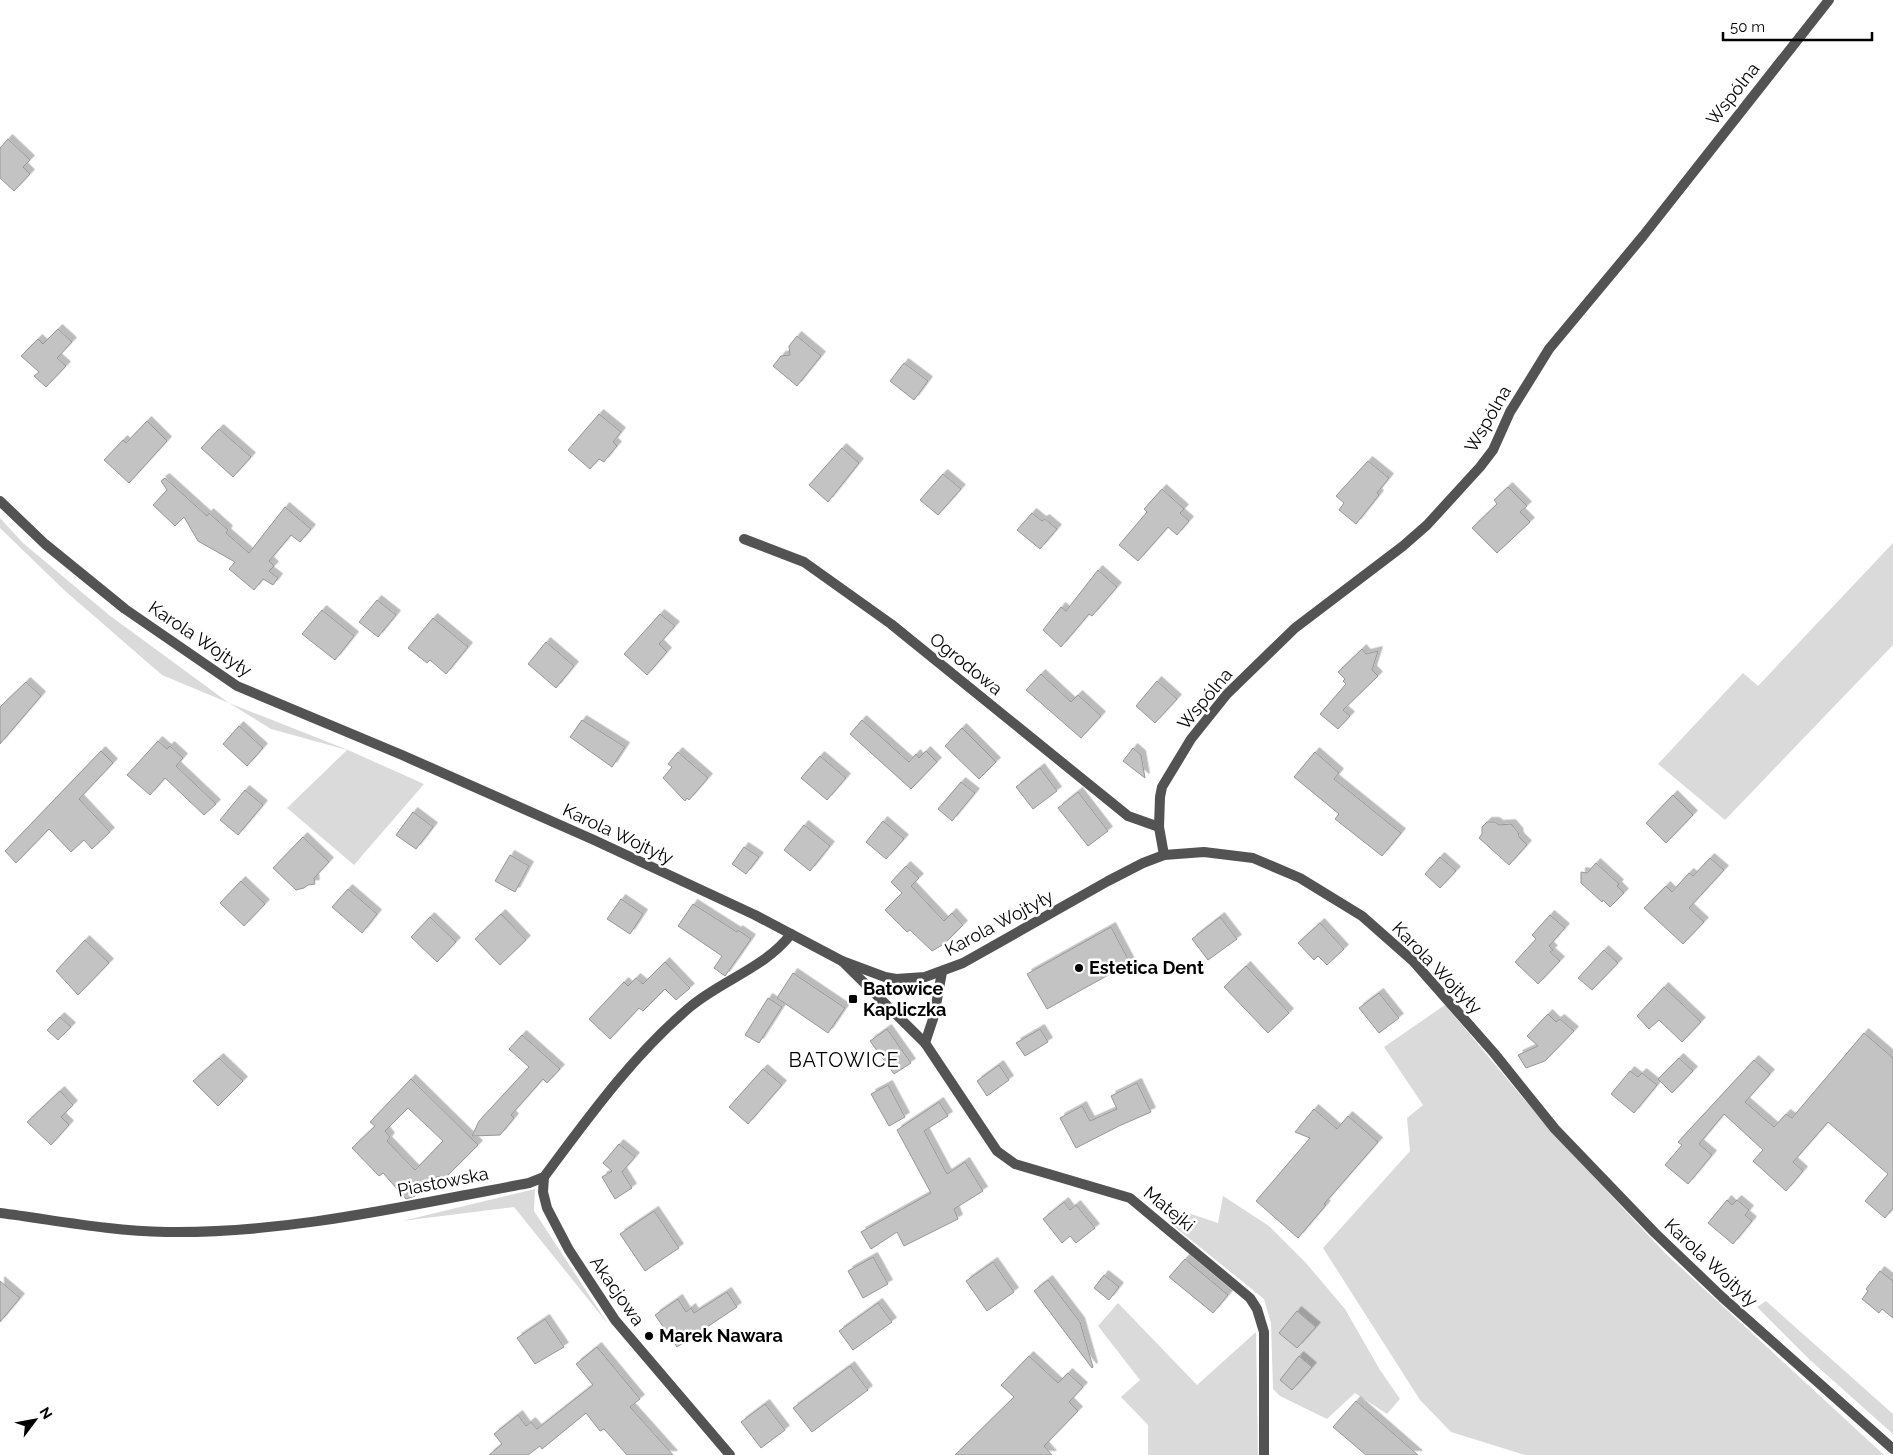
<svg xmlns="http://www.w3.org/2000/svg" width="1893" height="1455" viewBox="0 0 1893 1455" font-family="Raleway,sans-serif">
<style>
.green{fill:#dadada}
.building{fill:#c3c3c3;stroke:#979797;fill-rule:evenodd;filter:url(#shadow)}
.lines{fill:none;stroke-linecap:round;stroke-linejoin:round}
.minor{stroke:#535353;stroke-width:10}
.tertiary{stroke:#535353;stroke-width:10}
.poi-dot{fill:#000;stroke:#fff;stroke-width:2}
.labels{text-anchor:middle;stroke-width:5;stroke-linejoin:round;paint-order:stroke}
.street-label{font-size:18px;fill:#000;stroke:#fff}
.poi-label{font-size:18px;font-weight:bold;fill:#000;stroke:#fff;text-anchor:start}
.quarter-label{font-size:20px;letter-spacing:1px;fill:#000;stroke:#fff}
</style>
<defs>
<filter id="shadow"><feDropShadow dx="4.5" dy="-4.5" stdDeviation="0" flood-color="#0004"/></filter>
</defs>
<rect width="100%" height="100%" fill="#fff"/>
<!-- green -->
<g class="green">
<polygon points="0,518 23,543 109,615 229,703 348,750 424,784 354,865 287,808 347,750 271,729 229,703 162,675 64,590 0,528"/>
<polygon points="1893,543 1893,645 1725,820 1658,764 1743,673 1758,686"/>
<polygon points="1445,1005 1550,1130 1664,1252 1884,1455 1525,1455 1451,1432 1420,1400 1323,1248 1410,1151 1407,1118 1423,1105 1384,1047"/>
<polygon points="535,1189 534,1211 608,1324 514,1207 402,1221"/>
<polygon points="1223,1196 1269,1226 1306,1263 1345,1309 1380,1370 1400,1399 1387,1414 1355,1393 1327,1419 1280,1396 1273,1389 1271,1323 1264,1299 1175,1227 1188,1213 1218,1223"/>
<polygon points="1766,1301 1893,1414 1893,1434 1810,1360 1757,1307"/>
<polygon points="1118,1303 1197,1385 1256,1332 1258,1455 1148,1455 1148,1425 1121,1397 1140,1380 1098,1326"/>
</g>
<!-- building -->
<g class="building">
<polygon points="8,139 30,160 23,167 30,174 14,191 0,178 0,148"/>
<polygon points="58,329 72,342 57,358 66,366 46,387 34,376 39,372 21,356 38,339 43,344"/>
<polygon points="797,336 821,356 797,386 773,366 781,356 790,355 789,346"/>
<polygon points="904,363 928,381 914,400 890,381"/>
<polygon points="599,414 621,432 613,442 617,446 610,454 604,462 599,459 590,469 568,450"/>
<polygon points="147,421 167,441 129,483 104,460 123,440 126,443"/>
<polygon points="219,429 251,457 233,477 201,448"/>
<polygon points="842,448 859,463 828,502 809,485"/>
<polygon points="1368,461 1389,478 1377,493 1379,495 1356,524 1339,510 1344,503 1336,496"/>
<polygon points="943,474 961,489 938,515 920,500"/>
<polygon points="165,478 207,516 209,513 228,530 226,533 249,553 285,507 311,529 300,542 291,535 269,561 274,566 269,571 278,578 273,585 263,579 254,590 229,569 235,562 198,541 184,517 175,526 153,505 167,490 161,481"/>
<polygon points="1508,487 1527,506 1520,512 1530,522 1497,553 1472,528 1497,504 1494,500"/>
<polygon points="1162,489 1184,509 1180,513 1189,521 1177,535 1168,527 1138,561 1119,545 1147,512 1144,509"/>
<polygon points="1032,513 1042,521 1045,519 1057,529 1040,549 1017,530"/>
<polygon points="1098,570 1117,587 1092,616 1089,614 1061,647 1043,630 1061,607 1066,611"/>
<polygon points="377,600 396,615 378,637 359,622"/>
<polygon points="322,610 354,636 335,660 302,634"/>
<polygon points="660,614 675,626 659,644 667,652 647,675 624,654"/>
<polygon points="433,618 468,647 446,674 430,660 427,663 408,648"/>
<polygon points="546,642 574,666 556,688 528,664"/>
<polygon points="1362,649 1366,654 1378,651 1372,670 1378,676 1343,710 1350,716 1338,729 1320,714 1346,684 1343,681 1345,679 1338,672"/>
<polygon points="1041,674 1071,702 1078,695 1101,716 1081,738 1026,690"/>
<polygon points="1157,681 1177,699 1155,723 1136,706"/>
<polygon points="26,682 41,696 0,744 0,707"/>
<polygon points="582,720 625,747 612,767 570,737"/>
<polygon points="862,720 909,762 916,754 919,758 926,751 937,762 911,789 850,734"/>
<polygon points="239,726 263,748 247,766 223,744"/>
<polygon points="962,728 996,762 979,779 945,746"/>
<polygon points="158,741 167,749 170,746 183,758 176,766 216,804 204,815 165,778 150,795 127,775"/>
<polygon points="1133,748 1141,755 1145,778 1123,761"/>
<polygon points="101,751 113,763 79,799 110,832 92,849 84,840 71,852 49,829 16,863 5,851"/>
<polygon points="678,752 708,778 689,800 687,798 685,801 663,778 672,767 668,764"/>
<polygon points="1315,752 1339,773 1334,779 1401,833 1382,856 1335,819 1339,814 1294,777"/>
<polygon points="820,756 846,778 827,800 801,778"/>
<polygon points="1040,768 1057,791 1033,809 1016,787"/>
<polygon points="961,782 975,793 952,821 938,809"/>
<polygon points="245,790 263,805 238,835 220,820"/>
<polygon points="1078,792 1108,831 1088,846 1058,808"/>
<polygon points="1673,795 1693,815 1666,843 1646,823"/>
<polygon points="413,812 433,827 416,849 396,835"/>
<polygon points="883,821 904,839 886,859 866,842"/>
<polygon points="1487,822 1495,822 1499,825 1511,824 1518,832 1519,837 1527,845 1509,865 1479,838 1482,834 1482,827"/>
<polygon points="804,825 830,846 810,871 784,850"/>
<polygon points="303,837 329,862 314,878 315,884 308,885 304,888 296,890 273,868"/>
<polygon points="744,847 759,857 746,874 732,864"/>
<polygon points="510,855 529,866 515,892 495,881"/>
<polygon points="1440,857 1456,871 1440,888 1425,874"/>
<polygon points="1710,858 1724,870 1689,908 1704,922 1683,944 1644,908 1666,886 1672,892 1689,873 1693,876"/>
<polygon points="1596,863 1619,884 1617,886 1624,893 1610,907 1603,900 1602,902 1581,883 1581,872 1587,873"/>
<polygon points="906,866 919,878 911,886 944,921 952,913 963,925 944,944 932,951 910,930 907,932 885,910 902,893 891,882"/>
<polygon points="241,881 265,904 244,926 220,903"/>
<polygon points="348,889 377,914 362,933 332,907"/>
<polygon points="621,899 643,914 630,934 607,919"/>
<polygon points="693,904 737,932 738,930 751,939 725,976 714,968 722,956 678,926"/>
<polygon points="501,914 526,940 500,965 475,939"/>
<polygon points="1550,915 1565,928 1549,946 1553,950 1550,952 1560,961 1538,984 1515,962 1536,939 1532,935"/>
<polygon points="430,917 456,942 437,962 411,937"/>
<polygon points="1220,917 1237,939 1208,960 1192,939"/>
<polygon points="1320,923 1344,949 1327,965 1318,956 1314,960 1298,943"/>
<polygon points="1111,927 1130,963 1047,1009 1027,974"/>
<polygon points="85,940 109,963 78,995 56,971"/>
<polygon points="1604,950 1618,963 1592,990 1578,978"/>
<polygon points="665,962 690,988 676,1000 665,989 643,1011 639,1008 610,1039 589,1019 624,982 628,986 636,978 643,984"/>
<polygon points="1246,966 1289,1013 1268,1033 1224,987"/>
<polygon points="793,973 845,1008 828,1033 777,998"/>
<polygon points="1664,987 1701,1022 1682,1042 1659,1020 1649,1029 1637,1016"/>
<polygon points="1379,993 1399,1018 1379,1033 1359,1008"/>
<polygon points="768,998 782,1007 759,1043 745,1035"/>
<polygon points="1548,1014 1556,1022 1560,1019 1574,1031 1545,1061 1526,1068 1518,1055 1538,1046 1527,1036"/>
<polygon points="60,1017 71,1027 58,1040 47,1030"/>
<polygon points="887,1029 911,1063 894,1074 870,1041"/>
<polygon points="1040,1029 1048,1042 1025,1056 1016,1043"/>
<polygon points="1864,1033 1893,1058 1893,1208 1885,1218 1865,1201 1888,1174 1828,1122 1793,1162 1803,1171 1786,1191 1753,1161 1763,1150 1724,1114 1699,1144 1712,1155 1688,1184 1665,1165 1682,1145 1678,1142 1754,1060 1770,1074 1745,1102 1774,1127 1786,1114 1792,1118"/>
<polygon points="522,1035 560,1069 547,1083 543,1079 511,1115 514,1118 500,1135 472,1136 479,1121 529,1067 509,1049"/>
<polygon points="219,1058 243,1081 218,1106 193,1081"/>
<polygon points="1679,1058 1693,1071 1672,1093 1658,1079"/>
<polygon points="999,1065 1009,1080 987,1096 977,1081"/>
<polygon points="763,1069 782,1085 748,1124 729,1107"/>
<polygon points="1630,1071 1638,1077 1642,1073 1657,1085 1634,1113 1611,1094"/>
<path d="M411 1079 478 1145 443 1180 438 1176 415 1196 406 1199 383 1173 379 1176 352 1148 375 1126 370 1122ZM408 1108 443 1141 415 1170 387 1141 390 1137 385 1131Z"/>
<polygon points="1137,1083 1151,1112 1119,1126 1076,1148 1060,1118 1082,1106 1090,1121 1117,1109 1111,1096"/>
<polygon points="888,1085 905,1117 889,1126 871,1094"/>
<polygon points="60,1091 73,1105 61,1117 69,1125 51,1145 27,1122"/>
<polygon points="939,1102 948,1116 924,1131 947,1174 965,1162 983,1191 954,1209 958,1219 904,1246 897,1232 871,1249 861,1232 931,1193 897,1130"/>
<polygon points="1314,1109 1337,1129 1348,1116 1378,1142 1324,1204 1326,1205 1298,1238 1256,1201 1310,1138 1295,1132"/>
<polygon points="619,1144 635,1157 622,1172 632,1188 615,1199 602,1177 612,1171 603,1163"/>
<polygon points="1727,1200 1732,1205 1737,1200 1749,1210 1745,1215 1752,1221 1733,1244 1708,1223"/>
<polygon points="1064,1202 1070,1210 1076,1205 1095,1228 1076,1243 1070,1236 1062,1243 1043,1219"/>
<polygon points="654,1211 679,1248 645,1271 620,1234"/>
<polygon points="873,1257 888,1284 863,1298 848,1271"/>
<polygon points="1185,1259 1228,1295 1213,1313 1169,1277"/>
<polygon points="993,1262 1014,1292 987,1311 966,1281"/>
<polygon points="1880,1271 1893,1281 1893,1318 1882,1309 1879,1313 1862,1299 1868,1291 1866,1289"/>
<polygon points="1104,1275 1119,1287 1109,1300 1094,1288"/>
<polygon points="1048,1280 1080,1322 1093,1367 1092,1368 1034,1291"/>
<polygon points="0,1281 20,1298 0,1322"/>
<polygon points="727,1292 737,1307 677,1347 655,1315 678,1299 686,1312 691,1308 694,1313"/>
<polygon points="878,1303 892,1322 853,1350 839,1331"/>
<polygon points="1297,1311 1316,1327 1297,1348 1279,1333"/>
<polygon points="545,1319 564,1347 535,1364 517,1338"/>
<polygon points="597,1347 640,1399 630,1407 673,1455 627,1455 604,1429 600,1431 586,1413 542,1449 540,1446 528,1455 489,1455 502,1444 494,1434 518,1415 526,1426 531,1422 537,1429 593,1385 576,1364"/>
<polygon points="1029,1356 1058,1383 1068,1373 1083,1387 1069,1402 1078,1411 1044,1446 1052,1455 955,1455 1014,1397 1001,1385"/>
<polygon points="1299,1356 1312,1367 1292,1390 1280,1380"/>
<polygon points="850,1366 868,1390 812,1432 793,1408"/>
<polygon points="1356,1401 1418,1455 1366,1455 1333,1427"/>
<polygon points="765,1404 785,1430 761,1448 741,1422"/>
</g>
<g class="lines">
<!-- minor -->
<g class="minor">
<polyline points="744,539 804,562 891,624 1128,816 1159,827"/>
<polyline points="1164,855 1159,827 1160,797 1162,787 1191,739 1227,694 1295,628 1403,546 1427,525 1480,467 1493,450 1510,412 1549,349 1643,236 1829,0"/>
<polyline points="842,961 925,1043 997,1151 1015,1164 1130,1198 1250,1298 1257,1309 1264,1332 1264,1455"/>
<polyline points="925,1043 934,1016 942,972"/>
<polyline points="544,1177 543,1192 547,1208 569,1250 615,1320 730,1455"/>
<path d="M0 1213C55 1220 110 1231 166 1232 288 1234 409 1205 529 1183L544 1177C588 1118 633 1055 690 1007 722 980 765 968 791 934"/>
</g>
<!-- tertiary -->
<polyline class="tertiary" points="0,501 45,544 125,609 237,686 402,755 594,840 755,915 842,961 885,977 896,979 925,977 963,963 1108,881 1143,863 1164,855 1204,852 1253,858 1300,878 1362,916 1413,961 1494,1053 1555,1129 1655,1233 1722,1297 1893,1449"/>
</g>
<!-- markers -->
<g class="poi-dot">
<circle cx="1079" cy="968" r="5"/>
<rect x="848" y="994" width="10" height="10" rx="2.5"/>
<circle cx="649" cy="1336" r="5"/>
</g>
<g class="labels">
<!-- street labels -->
<g class="street-label">
<text transform="translate(1733 94) rotate(-52)" y="6">Wspólna</text>
<text transform="translate(1488 419) rotate(-60)" y="6">Wspólna</text>
<text transform="translate(200 639) rotate(34)" y="6">Karola Wojtyły</text>
<text transform="translate(966 664) rotate(39)" y="6">Ogrodowa</text>
<text transform="translate(1205 699) rotate(-50)" y="6">Wspólna</text>
<text transform="translate(618 834) rotate(25)" y="6">Karola Wojtyły</text>
<text transform="translate(999 923) rotate(-28)" y="6">Karola Wojtyły</text>
<text transform="translate(1437 968) rotate(46)" y="6">Karola Wojtyły</text>
<text transform="translate(443 1182) rotate(-11)" y="6">Piastowska</text>
<text transform="translate(1169 1209) rotate(39)" y="6">Matejki</text>
<text transform="translate(1711 1263) rotate(43)" y="6">Karola Wojtyły</text>
<text transform="translate(617 1291) rotate(55)" y="6">Akacjowa</text>
</g>
<!-- poi labels -->
<g class="poi-label">
<text x="1089" y="974">Estetica Dent</text>
<text x="863" y="995">Batowice<tspan x="863" dy="21">Kapliczka</tspan></text>
<text x="659" y="1342">Marek Nawara</text>
</g>
<!-- quarter labels -->
<g class="quarter-label">
<text x="844" y="1067">BATOWICE</text>
</g>
</g>
<!-- north arrow -->
<g transform="translate(35 1420) rotate(58)" stroke="#ffffff" stroke-width="4" paint-order="stroke">
<path d="M0-4L9 19L0 12L-9 19Z" fill="#000000"/>
<text y="-8" font-size="14" font-weight="bold" text-anchor="middle" fill="#000000">N</text>
</g>
<!-- scale -->
<path d="M1723 32v8h149v-8" fill="none" stroke="#000000" stroke-width="2.5"/>
<text x="1730" y="32" font-size="15" fill="#000000" stroke="#ffffff" stroke-width="4" paint-order="stroke">50 m</text>
</svg>
